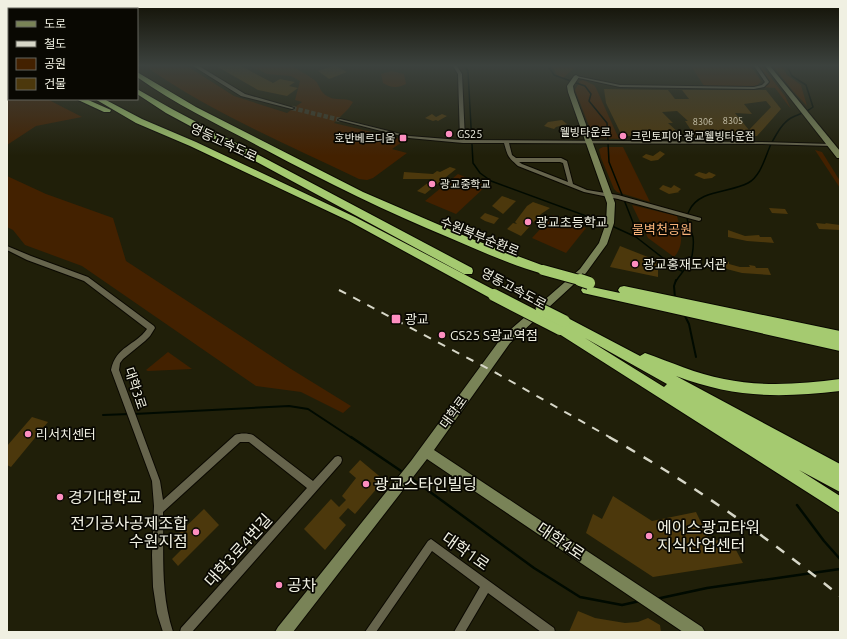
<svg xmlns="http://www.w3.org/2000/svg" width="847" height="639" viewBox="0 0 847 639" font-family="Ubuntu,'Noto Sans KR',sans-serif">
<style>
.green{fill:#432100}
.lines{fill:none;stroke-linecap:round;stroke-linejoin:round}
.stream-far2{stroke:#000a01;stroke-width:1.5}
.stream-far1{stroke:#000a01;stroke-width:2}
.stream{stroke:#000a01;stroke-width:2.5}
.building{fill:#4c380c;fill-rule:evenodd}
.street-tunnel{stroke:#3f3e2a;stroke-width:4.5;stroke-dasharray:4.5 2;stroke-linecap:butt}
.street-casing{stroke:#0a0800;stroke-width:2}
.secondary-casing{stroke:#0a0800;stroke-width:2}
.highway-casing{stroke:#0a0800;stroke-width:2}
.street{fill:#66644c;fill-rule:evenodd}
.secondary{fill:#798357;fill-rule:evenodd}
.highway{fill:#a5ca70;fill-rule:evenodd}
.rail-far1{stroke:#d7d7c8;stroke-width:2;stroke-dasharray:8 8;stroke-linecap:butt}
.rail{stroke:#d7d7c8;stroke-width:2.5;stroke-dasharray:10 10;stroke-linecap:butt}
.highway-bridge-far1-casing{stroke:#0a0800;stroke-width:12;stroke-linecap:butt}
.highway-bridge-casing{stroke:#0a0800;stroke-width:14;stroke-linecap:butt}
.highway-bridge-far1{stroke:#a5ca70;stroke-width:10}
.highway-bridge{stroke:#a5ca70;stroke-width:12}
.poi-dot{fill:#fd8ec0;stroke:#090802;stroke-width:1.5}
.labels{text-anchor:middle;stroke-width:3.5;stroke-linejoin:round;paint-order:stroke}
.far-number-label{font-size:9px;fill:#c7c2ac}
.far-street-label{font-size:11px;fill:#f0f0e2;stroke:#090802}
.far-poi-label{font-size:11px;fill:#f0f0e2;stroke:#090802;text-anchor:start}
.street-label{font-size:13px;fill:#f0f0e2;stroke:#090802}
.poi-label{font-size:13px;fill:#f0f0e2;stroke:#090802;text-anchor:start}
.park-label{font-size:13px;fill:#f9b379;stroke:#090802}
.near-poi-label{font-size:16px;fill:#f0f0e2;stroke:#090802;text-anchor:start}
.near-street-label{font-size:16px;fill:#f0f0e2;stroke:#090802}
</style>
<rect width="100%" height="100%" fill="#201f09"/>
<!-- green -->
<g class="green">
<path d="M145 66H187L234 96 287 113 302 102 295 100 300 81 291 76 267 74 251 66C261 66 283 64 292 66 294 67 311 77 313 79 321 84 318 92 329 97 336 101 346 97 353 102L349 108 334 123 405 140 392 149 407 153 373 178 367 180 359 179C287 144 212 113 145 66Z"/>
<polygon points="552,66 577,66 563,78 557,75"/>
<polygon points="691,66 751,66 761,81 758,85 751,87 704,86"/>
<polygon points="758,66 762,66 785,96 791,109 775,88 761,87 768,85 770,81"/>
<polygon points="773,66 782,66 787,75 801,85 807,106 793,91"/>
<path d="M392 71 404 74 406 84C398 88 391 88 383 83L381 74Z"/>
<polygon points="7,78 9,79 9,99 47,99 82,117 36,126 7,145"/>
<polygon points="583,80 594,85 596,88 619,139 599,138 593,136 575,90 580,81"/>
<polygon points="603,147 623,147 650,202 617,192 614,189 601,158 599,149"/>
<polygon points="815,150 822,152 840,181 840,188"/>
<polygon points="458,174 486,186 456,214 425,201"/>
<polygon points="7,176 46,194 113,218 126,261 291,369 351,406 343,413 301,392 256,386 82,266 25,245 13,230 7,227"/>
<path d="M632 205 677 216C681 230 685 245 674 257L648 238Z"/>
<polygon points="553,215 586,228 566,253 532,238"/>
<polygon points="168,352 192,369 148,371 146,370"/>
</g>
<g class="lines">
<!-- stream-far2 -->
<g class="stream-far2">
<polyline points="464,66 468,71 473,163 480,173 491,181 608,224"/>
<polyline points="548,66 554,75 585,86 591,94 589,101 607,123 609,162 634,225 633,235"/>
<polyline points="612,226 636,237 677,269 682,271"/>
<path d="M676 281C681 273 689 266 692 256 693 250 694 243 693 237 691 229 684 220 689 211 699 189 730 193 748 183 761 176 765 157 771 144 776 135 782 123 791 118 798 114 806 113 813 107L806 85 792 76 787 66"/>
</g>
<!-- stream-far1 -->
<g class="stream-far1">
<polyline points="675,298 674,286 676,280"/>
<polyline points="684,314 689,324 696,357"/>
<polyline points="134,414 289,406 308,409 352,438"/>
<polyline points="103,415 130,414"/>
</g>
<!-- stream -->
<g class="stream">
<polyline points="351,437 404,473"/>
<polyline points="411,478 534,568 580,597 622,605 640,601"/>
<polyline points="797,505 824,541 840,559"/>
<polyline points="656,599 707,588 840,569"/>
</g>
</g>
<!-- building -->
<g class="building">
<polygon points="216,66 241,66 273,83 280,79 295,82 289,86 298,88 287,96 258,90"/>
<polygon points="333,66 336,66 347,72 329,79 318,71"/>
<path d="M604 89 668 90 675 99H689L682 90H766L781 109 757 136H695L685 121H688L677 111 662 112 673 123H668L680 134 663 136H622L606 103ZM766 101 771 107 749 130 735 113 752 114 744 104Z"/>
<polygon points="432,114 436,117 442,114 447,116 438,121 436,120 433,121 425,118"/>
<polygon points="562,120 567,124 556,127 554,129 544,126 548,122"/>
<polygon points="660,151 665,154 658,160 651,161 642,157 646,154 653,156"/>
<polygon points="450,167 456,169 425,194 417,191 433,179 403,179 404,172 433,174 437,171 440,172"/>
<polygon points="699,172 706,174 709,172 716,175 712,178 704,179 694,175"/>
<polygon points="663,185 671,188 674,185 681,189 678,192 680,192 669,194 659,189"/>
<polygon points="502,196 516,201 503,214 492,206"/>
<polygon points="533,202 550,208 541,214 521,236 507,229 513,223 517,224 515,222 527,206"/>
<polygon points="769,208 785,209 788,214 772,213"/>
<polygon points="485,213 499,218 494,224 485,221 480,218"/>
<polygon points="816,223 826,224 825,223 840,225 840,230 819,229"/>
<polygon points="728,230 745,236 759,235 760,237 771,237 774,243 747,241 728,237"/>
<polygon points="620,246 658,261 658,277 610,267"/>
<polygon points="712,259 722,262 723,260 729,262 729,264 740,267 750,267 749,265 755,266 756,268 768,268 771,275 742,273 711,265"/>
<polygon points="32,417 48,422 11,467 7,465 7,446"/>
<polygon points="360,460 384,480 355,514 348,508 339,518 346,525 325,550 304,529 331,499 339,507 346,500 342,496 356,478 349,472"/>
<polygon points="613,496 652,521 696,512 710,541 730,539 743,563 653,577 586,533 593,514 602,519"/>
<polygon points="204,509 219,525 178,566 172,559 182,549 173,539"/>
<polygon points="578,611 595,618 625,623 638,622 648,618 660,625 661,632 569,632"/>
</g>
<g class="lines">
<!-- street-tunnel -->
<polyline class="street-tunnel" points="292,108 340,120"/>
<defs>
<g id="street">
<polygon points="193,66 199,66 245,94 294,108 292,109 241,96"/>
<path d="M453 66H457L462 74 465 140 761 142 831 144 833 145 831 146 761 144 509 143 512 155 516 158H561L567 161 573 184 587 190 618 195 701 218V220L699 221 618 199 584 192 518 166C508 157 508 157 504 143H463L409 138 338 120 340 119 409 136 460 140 458 74ZM519 162H560L563 163 568 182 522 164Z"/>
<polygon points="754,66 758,66 769,82 764,87 754,89 620,87 574,77 576,76 620,85 754,87 762,85 765,82"/>
<path d="M7 246 31 256 88 277 154 326 155 328 150 336 145 341 123 359 120 363 119 370 160 481 163 500 235 435C240 433 248 433 253 435L313 481 335 457 338 456 341 457 342 460 341 463 192 632H180L181 628 307 488 249 442H240L163 512C164 554 160 591 173 632H163L157 613 153 587 152 555 154 506 152 481 111 370C116 346 135 346 147 329L84 281 27 260 7 250Z"/>
<polygon points="431,539 554,628 555,632 541,632 488,593 465,632 454,632 480,587 432,551 376,632 365,632 428,541"/>
</g>
<g id="secondary">
<polygon points="765,66 770,66 840,151 840,158 837,158"/>
<polygon points="576,75 579,77 573,86 574,92 615,203 614,223 607,244 586,273 510,343 434,450 702,627 705,632 683,632 427,459 293,632 275,632 278,627 411,461 502,337 580,269 599,243 606,223 607,203 568,92 567,86 574,76"/>
</g>
<g id="highway">
<path d="M137 72 196 107 363 192 472 239 547 267 548 270 547 273 543 274C511 265 480 251 450 238 387 212 326 182 266 150 223 127 178 106 137 77Z"/>
<polygon points="137,89 172,109 472,268 473,271 472,274 464,274 166,113 137,94"/>
<polygon points="76,99 86,99 111,110 110,112 104,112"/>
<polygon points="95,99 104,99 142,119 196,142 355,217 498,292 500,295 498,298 494,299 490,298 349,221 190,146 136,123"/>
<polygon points="587,286 620,293 618,290 620,287 624,286 840,331 840,351 583,293 581,290 583,287"/>
<path d="M564 316 640 356 645 353C671 362 696 374 724 379 762 387 802 384 840 379V391C779 398 734 398 676 376L840 464V492L799 470 840 496V513L556 332 554 329 556 326 560 324 558 321 560 318ZM585 338 667 384 664 387Z"/>
</g>
</defs>
<!-- street casing -->
<use href="#street" class="street-casing"/>
<!-- secondary casing -->
<use href="#secondary" class="secondary-casing"/>
<!-- highway casing -->
<use href="#highway" class="highway-casing"/>
<!-- street -->
<use href="#street" class="street"/>
<!-- secondary -->
<use href="#secondary" class="secondary"/>
<!-- highway -->
<use href="#highway" class="highway"/>
<!-- rail-far1 -->
<polyline class="rail-far1" points="339,290 498,374 611,438"/>
<!-- rail -->
<path class="rail" d="M609 437C691 483 767 537 840 596"/>
<defs>
<polyline id="highway-bridge-far1" points="543,270 583,281"/>
<g id="highway-bridge">
<polyline points="580,280 589,283"/>
<polyline points="494,295 560,329"/>
<polyline points="542,310 564,321"/>
</g>
</defs>
<!-- highway-bridge-far1 casing -->
<use href="#highway-bridge-far1" class="highway-bridge-far1-casing"/>
<!-- highway-bridge casing -->
<use href="#highway-bridge" class="highway-bridge-casing"/>
<!-- highway-bridge-far1 -->
<use href="#highway-bridge-far1" class="highway-bridge-far1"/>
<!-- highway-bridge -->
<use href="#highway-bridge" class="highway-bridge"/>
</g>
<!-- sky -->
<linearGradient id="sky" x2="0" y2="1"><stop stop-color="#121105"/><stop offset="0.42" stop-color="#3c423e"/><stop offset="1" stop-color="#3c423e" stop-opacity="0"/></linearGradient>
<rect width="847" height="156" fill="url(#sky)"/>
<!-- markers -->
<g class="poi-dot">
<circle cx="449" cy="134" r="4"/>
<circle cx="623" cy="136" r="4"/>
<rect x="399" y="134" width="8" height="8" rx="2"/>
<circle cx="432" cy="184" r="4"/>
<circle cx="528" cy="222" r="4"/>
<circle cx="635" cy="264" r="4"/>
<rect x="391" y="314" width="10" height="10" rx="2"/>
<circle cx="442" cy="335" r="4"/>
<circle cx="28" cy="434" r="4"/>
<circle cx="366" cy="484" r="4"/>
<circle cx="60" cy="497" r="4"/>
<circle cx="196" cy="532" r="4"/>
<circle cx="649" cy="536" r="4"/>
<circle cx="279" cy="585" r="4"/>
</g>
<g class="labels">
<!-- far-number labels -->
<g class="far-number-label">
<text x="733" y="124">8305</text>
<text x="703" y="125">8306</text>
</g>
<!-- far-street labels -->
<g class="far-street-label">
<text x="585" y="136">웰빙타운로</text>
</g>
<!-- far-poi labels -->
<g class="far-poi-label">
<text x="457" y="138">GS25</text>
<text x="631" y="140">크린토피아 광교웰빙타운점</text>
<text x="395" y="142" text-anchor="end">호반베르디움</text>
<text x="440" y="188">광교중학교</text>
</g>
<!-- street labels -->
<g class="street-label">
<text transform="translate(224 142) rotate(25)" y="5">영동고속도로</text>
<text transform="translate(480 236) rotate(22)" y="5">수원북부순환로</text>
<text transform="translate(514 288) rotate(28)" y="5">영동고속도로</text>
<text transform="translate(136 388) rotate(72)" y="5">대학3로</text>
<text transform="translate(453 412) rotate(-54)" y="5">대학로</text>
</g>
<!-- poi labels -->
<g class="poi-label">
<text x="536" y="227">광교초등학교</text>
<text x="643" y="269">광교홍재도서관</text>
<text x="405" y="324">광교</text>
<text x="450" y="340">GS25 S광교역점</text>
<text x="36" y="439">리서치센터</text>
</g>
<!-- park labels -->
<g class="park-label">
<text x="662" y="234">물벽천공원</text>
</g>
<!-- near-poi labels -->
<g class="near-poi-label">
<text x="374" y="490">광교스타인빌딩</text>
<text x="68" y="503">경기대학교</text>
<text x="188" y="529" text-anchor="end">전기공사공제조합<tspan x="188" dy="18">수원지점</tspan></text>
<text x="657" y="533">에이스광교타워<tspan x="657" dy="18">지식산업센터</tspan></text>
<text x="287" y="591">공차</text>
</g>
<!-- near-street labels -->
<g class="near-street-label">
<text transform="translate(561 541) rotate(34)" y="6">대학4로</text>
<text transform="translate(238 550) rotate(-48)" y="6">대학3로4번길</text>
<text transform="translate(466 551) rotate(35)" y="6">대학1로</text>
</g>
</g>
<!-- border -->
<rect width="847" height="639" fill="none" stroke="#f0f0e2" stroke-width="16"/>
<!-- legend -->
<rect x="8" y="8" width="130" height="92" fill="#090802" stroke="#65655c"/>
<rect x="16" y="21" width="20" height="6" fill="#798357" stroke="#65655c"/>
<text x="44" y="28" font-size="12" fill="#f0f0e2">도로</text>
<rect x="16" y="41" width="20" height="6" fill="#d7d7c8" stroke="#65655c"/>
<text x="44" y="48" font-size="12" fill="#f0f0e2">철도</text>
<rect x="16" y="58" width="20" height="12" fill="#432100" stroke="#65655c"/>
<text x="44" y="68" font-size="12" fill="#f0f0e2">공원</text>
<rect x="16" y="78" width="20" height="12" fill="#4c380c" stroke="#65655c"/>
<text x="44" y="88" font-size="12" fill="#f0f0e2">건물</text>
</svg>
